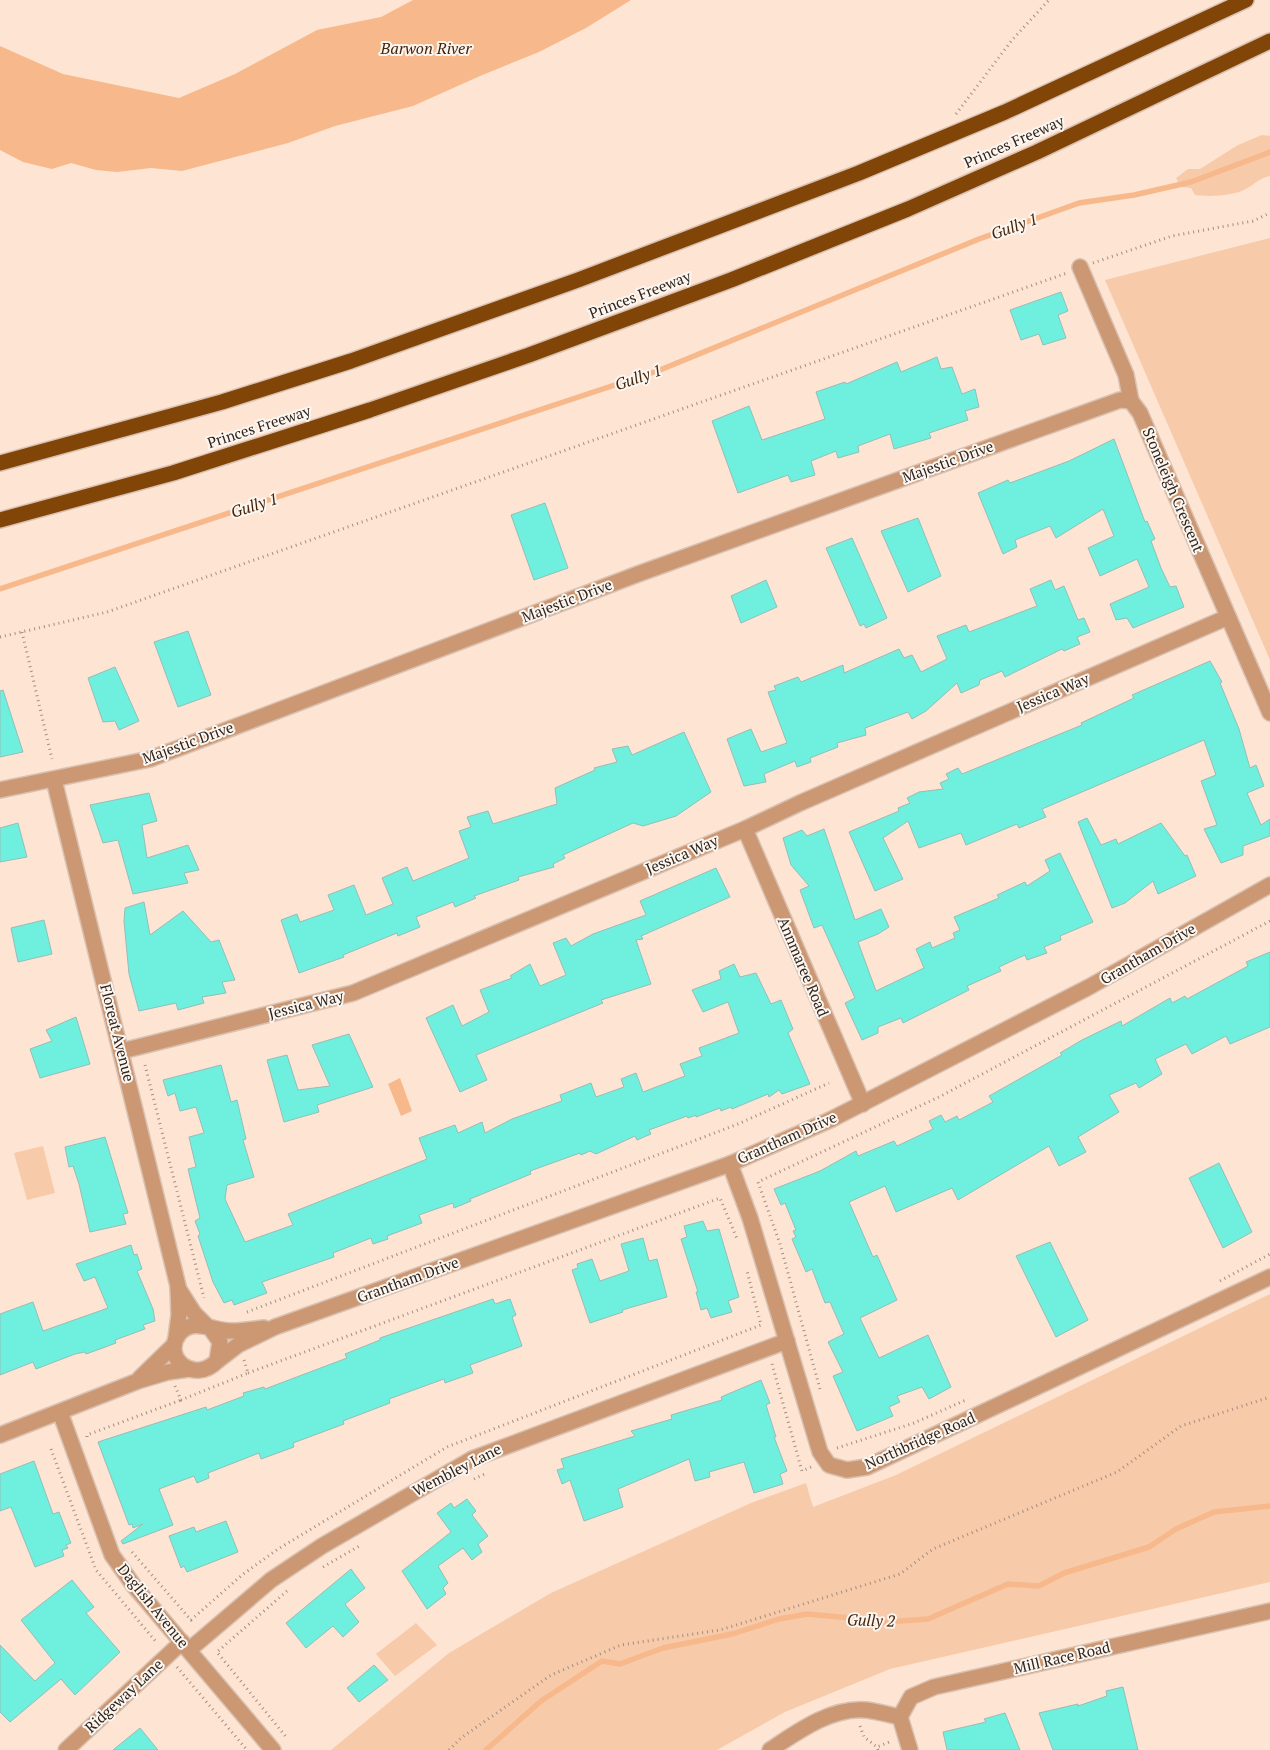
<svg xmlns="http://www.w3.org/2000/svg" width="1270" height="1750" viewBox="0 0 1270 1750" font-family="'PT Serif',serif">
<style>
.green{fill:#f7caaa}
.water{fill:#f7b98b}
.lines{fill:none;stroke-linecap:round;stroke-linejoin:round}
.stream{stroke:#f7b98b;stroke-width:5.5}
.building{fill:#6ff0df;stroke:#93beb7}
.minor-casing{stroke:#d9c1b2;stroke-width:18}
.highway-casing{stroke:#d9c1b2;stroke-width:18}
.path{stroke:#a38f81;stroke-width:3;stroke-dasharray:1 4;stroke-linecap:butt}
.minor{stroke:#cb9873;stroke-width:15}
.highway{stroke:#824508;stroke-width:15}
.labels{text-anchor:middle;stroke-width:4;stroke-linejoin:round;paint-order:stroke}
.street-label{font-size:15px;fill:#30241b;stroke:#fcf6f1}
.water-label{font-size:16px;font-style:italic;fill:#43240b;stroke:#fcf6f1}
</style>
<rect width="100%" height="100%" fill="#fee4d3"/>
<!-- green -->
<g class="green">
<path d="M1262 135 1270 136V176C1259 178 1255 184 1246 189 1233 196 1209 197 1195 195L1191 188 1181 187 1176 178 1188 169H1200L1238 145Z"/>
<polygon points="1270,238 1270,660 1105,280"/>
<polygon points="43,1146 55,1193 27,1200 14,1153"/>
<polygon points="1270,1294 1270,1582 890,1669 785,1712 717,1750 331,1750 449,1653 551,1593 751,1503 806,1483 813,1507 896,1475"/>
<polygon points="416,1623 437,1645 395,1676 376,1654"/>
</g>
<!-- water -->
<g class="water">
<polygon points="413,0 631,0 586,28 539,52 480,76 413,106 335,126 288,143 182,171 151,168 117,172 96,170 71,163 52,169 23,162 0,150 0,46 63,74 179,98 235,74 317,30 381,17"/>
<polygon points="400,1078 412,1111 401,1116 388,1084"/>
</g>
<g class="lines">
<!-- stream -->
<g class="stream">
<polyline points="0,589 660,370 979,239 1079,203 1134,195 1191,182 1270,152"/>
<polyline points="486,1750 541,1701 602,1661 620,1664 663,1648 732,1634 779,1619 807,1614 850,1618 873,1623 928,1619 1008,1584 1039,1586 1064,1573 1149,1547 1176,1529 1214,1512 1270,1506"/>
</g>
</g>
<!-- building -->
<g class="building">
<polygon points="1061,292 1068,311 1058,315 1066,338 1043,345 1039,334 1021,340 1010,310"/>
<polygon points="937,357 941,369 952,367 962,394 975,389 979,407 965,411 968,420 929,433 931,438 894,449 890,434 858,446 859,452 838,458 836,451 811,461 815,475 791,482 788,475 738,493 712,421 749,406 762,440 825,419 816,392 845,382 846,384 897,362 901,372"/>
<polygon points="1114,439 1145,522 1147,521 1155,539 1151,541 1161,568 1170,587 1176,586 1184,607 1133,628 1127,618 1116,620 1110,604 1149,587 1137,559 1100,576 1088,548 1114,536 1103,509 1056,538 1050,526 1015,540 1017,547 1003,554 978,493 1008,480 1010,483 1069,461"/>
<polygon points="545,503 568,568 534,580 511,515"/>
<polygon points="918,518 941,576 908,592 881,531"/>
<polygon points="852,538 887,618 866,628 864,624 860,626 826,548"/>
<polygon points="766,580 777,607 741,623 731,596"/>
<polygon points="1051,580 1055,590 1064,586 1078,620 1084,618 1090,632 1077,637 1080,644 1064,651 1062,649 1005,677 1002,671 980,680 979,685 961,693 957,683 926,711 912,719 908,712 865,728 866,735 837,743 838,747 810,758 811,762 797,767 795,761 764,774 766,782 744,786 727,739 751,729 761,752 787,743 768,692 776,690 774,686 798,677 801,682 843,665 844,673 899,649 904,658 912,655 921,672 947,659 937,636 966,625 969,632 1037,606 1030,589"/>
<polygon points="188,631 211,695 178,707 154,642"/>
<polygon points="1210,661 1222,682 1220,683 1239,729 1250,768 1256,765 1264,786 1247,793 1261,825 1270,819 1270,836 1243,846 1243,855 1221,863 1204,829 1217,825 1201,781 1216,775 1204,740 1042,809 1046,817 1019,828 1017,824 966,845 961,833 919,848 908,821 883,838 903,879 875,891 849,832 899,811 898,808 910,803 907,798 919,792 943,789 940,783 949,779 946,774 958,768 962,774 1082,725 1081,723 1134,698 1132,695"/>
<polygon points="115,667 139,721 119,730 115,721 103,722 88,678"/>
<polygon points="3,690 23,752 0,757 0,691"/>
<polygon points="684,732 711,792 676,816 643,826 633,823 563,855 565,858 553,864 554,867 518,877 519,880 474,896 476,898 455,907 453,902 416,917 420,927 398,936 397,933 343,955 344,957 299,973 281,920 297,914 300,922 334,910 328,895 354,885 366,915 393,904 382,878 407,867 413,881 469,858 459,831 471,827 467,817 488,811 493,824 557,804 555,788 595,770 594,768 617,762 612,749 628,746 632,755"/>
<polygon points="149,793 157,821 142,825 147,858 188,845 199,870 184,873 188,883 133,894 118,840 103,843 90,805"/>
<polygon points="1087,818 1101,845 1116,839 1118,844 1161,823 1185,856 1187,855 1196,876 1158,894 1153,881 1125,903 1112,908 1078,822"/>
<polygon points="18,823 27,857 0,862 0,828"/>
<polygon points="824,829 855,920 881,909 889,927 878,934 858,942 876,991 924,968 916,949 930,942 932,948 955,938 953,933 960,930 954,917 999,898 997,895 1025,882 1027,886 1050,871 1045,860 1060,853 1093,922 1060,936 1061,940 1044,947 1047,953 1027,960 1025,955 999,967 1001,971 967,986 969,990 903,1023 901,1018 878,1027 878,1033 862,1040 845,1003 855,998 822,925 814,928 800,890 809,886 791,865 783,838 802,830 807,836"/>
<polygon points="716,868 730,897 641,936 643,939 636,940 651,984 601,1000 603,1003 476,1055 487,1080 460,1092 426,1018 453,1005 462,1026 489,1012 480,990 512,978 510,976 530,964 540,986 566,975 553,943 566,938 571,946 593,934 646,915 640,901"/>
<polygon points="144,902 150,935 183,911 211,942 219,940 235,980 222,982 226,993 202,997 204,1003 178,1010 176,1003 139,1011 129,974 124,921 125,908"/>
<polygon points="44,920 52,954 18,962 11,928"/>
<polygon points="1270,952 1270,1027 1230,1044 1226,1036 1192,1054 1186,1044 1155,1059 1162,1074 1139,1088 1136,1083 1109,1095 1119,1112 1078,1137 1086,1152 1059,1166 1049,1146 958,1200 952,1188 896,1212 885,1186 849,1202 873,1257 877,1255 897,1300 860,1318 879,1358 928,1335 951,1387 929,1399 922,1387 897,1396 900,1402 889,1407 893,1416 857,1431 833,1376 843,1372 828,1342 844,1334 830,1302 825,1303 812,1269 806,1272 792,1239 796,1237 793,1231 796,1230 785,1203 781,1205 774,1189 820,1171 856,1151 858,1156 894,1141 897,1146 933,1129 929,1121 941,1115 945,1122 957,1116 959,1120 993,1102 989,1096 1062,1055 1060,1053 1082,1040 1121,1021 1122,1026 1170,998 1172,1003 1185,996 1187,999 1248,966 1246,962"/>
<polygon points="734,964 740,977 756,973 771,1004 781,1000 793,1029 788,1033 810,1084 782,1094 779,1090 769,1097 768,1094 732,1109 731,1107 721,1111 720,1108 696,1117 696,1115 688,1118 687,1116 649,1130 651,1134 637,1140 635,1136 596,1154 590,1151 581,1155 580,1153 530,1171 531,1174 470,1199 471,1201 454,1208 453,1203 419,1215 422,1223 387,1236 388,1239 373,1244 371,1238 333,1253 334,1257 262,1282 267,1293 234,1305 232,1300 224,1303 213,1282 198,1236 200,1234 195,1221 200,1218 188,1169 196,1167 189,1137 204,1133 196,1107 180,1111 175,1093 168,1096 163,1080 221,1065 231,1102 237,1100 246,1139 243,1140 254,1177 227,1185 225,1199 245,1242 293,1225 288,1214 427,1159 419,1138 455,1125 458,1133 482,1122 485,1133 512,1119 562,1101 560,1095 591,1083 596,1097 624,1087 621,1079 636,1073 643,1092 685,1076 680,1064 702,1056 699,1048 739,1033 728,1002 703,1012 692,990 721,979 719,971"/>
<polygon points="76,1017 90,1064 40,1078 30,1049 52,1041 46,1030"/>
<polygon points="349,1034 373,1087 317,1105 319,1112 284,1122 267,1060 287,1055 298,1090 330,1086 312,1045"/>
<polygon points="105,1137 128,1213 123,1214 126,1224 90,1232 79,1184 73,1166 69,1167 65,1147"/>
<polygon points="1219,1163 1252,1232 1223,1248 1189,1178"/>
<polygon points="703,1221 707,1231 719,1229 739,1297 728,1301 732,1312 711,1318 707,1308 701,1310 696,1292 698,1292 681,1239 687,1237 684,1226"/>
<polygon points="643,1238 649,1261 657,1259 667,1297 622,1310 623,1312 590,1323 572,1270 578,1268 577,1264 592,1259 600,1281 629,1271 621,1244"/>
<polygon points="1050,1242 1088,1320 1056,1337 1016,1256"/>
<polygon points="131,1245 134,1255 137,1254 142,1269 137,1271 153,1309 155,1321 143,1325 145,1329 115,1340 116,1343 100,1349 86,1354 85,1352 75,1354 36,1369 33,1362 0,1375 0,1314 33,1302 43,1331 108,1308 95,1277 84,1281 76,1264"/>
<polygon points="493,1299 495,1304 510,1299 516,1315 512,1317 522,1346 470,1365 473,1373 445,1383 444,1379 389,1399 390,1403 343,1421 344,1424 293,1443 294,1447 261,1459 259,1453 208,1473 209,1478 197,1483 194,1476 159,1489 173,1525 123,1544 121,1541 143,1524 133,1528 132,1524 129,1525 98,1442 206,1407 207,1410 244,1396 243,1393 264,1387 265,1389 347,1358 345,1354 380,1340 380,1338"/>
<polygon points="761,1380 770,1403 766,1405 776,1437 774,1437 787,1471 780,1474 783,1484 754,1493 744,1462 709,1472 710,1477 695,1481 689,1459 618,1489 623,1507 584,1521 570,1480 562,1484 557,1470 564,1468 561,1459 635,1436 631,1431 672,1419 671,1415 722,1400 721,1397"/>
<polygon points="34,1461 53,1514 59,1512 71,1543 66,1545 68,1548 62,1550 64,1556 35,1567 11,1507 0,1511 0,1474"/>
<polygon points="467,1499 476,1511 472,1515 488,1536 478,1544 482,1552 472,1560 463,1548 438,1566 448,1583 443,1588 446,1594 427,1609 402,1571 451,1532 437,1513 451,1503 454,1508"/>
<polygon points="226,1521 238,1552 187,1572 184,1566 181,1568 169,1536 194,1527 196,1532"/>
<polygon points="351,1569 365,1588 345,1604 359,1622 343,1637 333,1626 306,1648 286,1623"/>
<polygon points="72,1580 94,1607 86,1613 120,1652 75,1695 61,1679 10,1722 0,1712 0,1645 35,1681 55,1663 21,1620"/>
<polygon points="374,1665 388,1680 359,1702 347,1688"/>
<polygon points="1123,1687 1138,1750 1053,1750 1039,1713 1078,1704 1078,1706 1107,1696 1106,1691"/>
<polygon points="1005,1713 1020,1750 947,1750 943,1732 986,1722 984,1719"/>
<polygon points="140,1728 158,1750 113,1750"/>
</g>
<g class="lines">
<defs>
<g id="minor">
<polyline points="1080,267 1126,375 1131,401 1140,413 1270,713"/>
<polyline points="54,780 178,1286 179,1315 176,1338"/>
<polyline points="0,790 150,759 638,574 1120,400 1131,401"/>
<polyline points="745,829 863,1104"/>
<polyline points="122,1051 353,993 745,829 800,803 1228,617"/>
<polyline points="730,1164 750,1218 820,1452 829,1465 847,1470 867,1467 1270,1277"/>
<polyline points="178,1288 194,1313 207,1326"/>
<path d="M211 1329 220 1342 217 1361C194 1385 161 1357 179 1334 193 1316 214 1332 233 1331 243 1331 254 1329 264 1328"/>
<polyline points="217,1361 238,1345 275,1327 730,1164 830,1120 1089,987 1270,885"/>
<polyline points="140,1378 174,1345"/>
<polyline points="60,1412 112,1555 134,1586 273,1750"/>
<polyline points="0,1435 138,1381 168,1372 189,1369"/>
<polyline points="189,1650 271,1580 322,1546 472,1459 787,1341"/>
<polyline points="66,1750 182,1642"/>
<path d="M770 1750C797 1732 831 1707 866 1710 877 1711 889 1715 900 1717"/>
<polyline points="910,1750 900,1717 911,1697 934,1687 1270,1611"/>
</g>
<g id="highway">
<polyline points="0,463 222,402 351,361 578,280 859,173 1005,112 1246,0"/>
<polyline points="0,520 173,473 370,410 529,355 731,280 908,209 1037,152 1270,41"/>
</g>
</defs>
<!-- minor casing -->
<use href="#minor" class="minor-casing"/>
<!-- highway casing -->
<use href="#highway" class="highway-casing"/>
<!-- path -->
<g class="path">
<polyline points="956,114 1012,40 1049,0"/>
<polyline points="1093,263 1172,236 1253,221 1270,213"/>
<polyline points="22,632 52,759"/>
<polyline points="0,637 107,612 1067,273"/>
<polyline points="145,1065 204,1298"/>
<polyline points="1220,1281 1270,1254"/>
<polyline points="247,1312 738,1124 829,1083"/>
<polyline points="772,1364 802,1471 811,1467"/>
<polyline points="248,1373 720,1198 738,1241"/>
<polyline points="175,1386 181,1400 248,1373 244,1360"/>
<polyline points="820,1389 780,1244 758,1182 939,1097 1270,921"/>
<polyline points="87,1437 87,1435 181,1400"/>
<polyline points="837,1448 914,1423 968,1399"/>
<polyline points="51,1449 96,1570 157,1643"/>
<polyline points="474,1479 487,1473"/>
<polyline points="132,1552 191,1620 242,1575 278,1549 447,1447 761,1325 747,1271"/>
<polyline points="323,1567 361,1545"/>
<polyline points="287,1591 217,1652 287,1738"/>
<polyline points="177,1667 247,1750"/>
<polyline points="860,1726 864,1737 877,1747"/>
<polyline points="449,1750 461,1738 551,1675 621,1645 720,1630 900,1574 933,1549 1117,1472 1181,1426 1270,1397"/>
<polyline points="878,1750 877,1747 892,1741"/>
</g>
<!-- minor -->
<use href="#minor" class="minor"/>
<!-- highway -->
<use href="#highway" class="highway"/>
</g>
<g class="labels">
<!-- street labels -->
<g class="street-label">
<text transform="translate(1014 142) rotate(-24)" y="5">Princes Freeway</text>
<text transform="translate(640 295) rotate(-21)" y="5">Princes Freeway</text>
<text transform="translate(259 427) rotate(-18)" y="5">Princes Freeway</text>
<text transform="translate(948 462) rotate(-20)" y="5">Majestic Drive</text>
<text transform="translate(1173 490) rotate(67)" y="5">Stoneleigh Crescent</text>
<text transform="translate(567 601) rotate(-21)" y="5">Majestic Drive</text>
<text transform="translate(1053 693) rotate(-23)" y="5">Jessica Way</text>
<text transform="translate(188 743) rotate(-20)" y="5">Majestic Drive</text>
<text transform="translate(682 855) rotate(-23)" y="5">Jessica Way</text>
<text transform="translate(1148 954) rotate(-30)" y="5">Grantham Drive</text>
<text transform="translate(803 967) rotate(67)" y="5">Annmaree Road</text>
<text transform="translate(306 1005) rotate(-14)" y="5">Jessica Way</text>
<text transform="translate(117 1033) rotate(76)" y="5">Floreat Avenue</text>
<text transform="translate(787 1138) rotate(-24)" y="5">Grantham Drive</text>
<text transform="translate(408 1280) rotate(-20)" y="5">Grantham Drive</text>
<text transform="translate(920 1441) rotate(-24)" y="5">Northbridge Road</text>
<text transform="translate(457 1470) rotate(-27)" y="5">Wembley Lane</text>
<text transform="translate(153 1606) rotate(51)" y="5">Daglish Avenue</text>
<text transform="translate(1062 1658) rotate(-13)" y="5">Mill Race Road</text>
<text transform="translate(124 1696) rotate(-43)" y="5">Ridgeway Lane</text>
</g>
<!-- water labels -->
<g class="water-label">
<text x="426" y="54">Barwon River</text>
<text transform="translate(1014 226) rotate(-20)" y="6">Gully 1</text>
<text transform="translate(638 377) rotate(-19)" y="6">Gully 1</text>
<text transform="translate(254 505) rotate(-18)" y="6">Gully 1</text>
<text transform="translate(871 1620) rotate(2)" y="6">Gully 2</text>
</g>
</g>
</svg>
